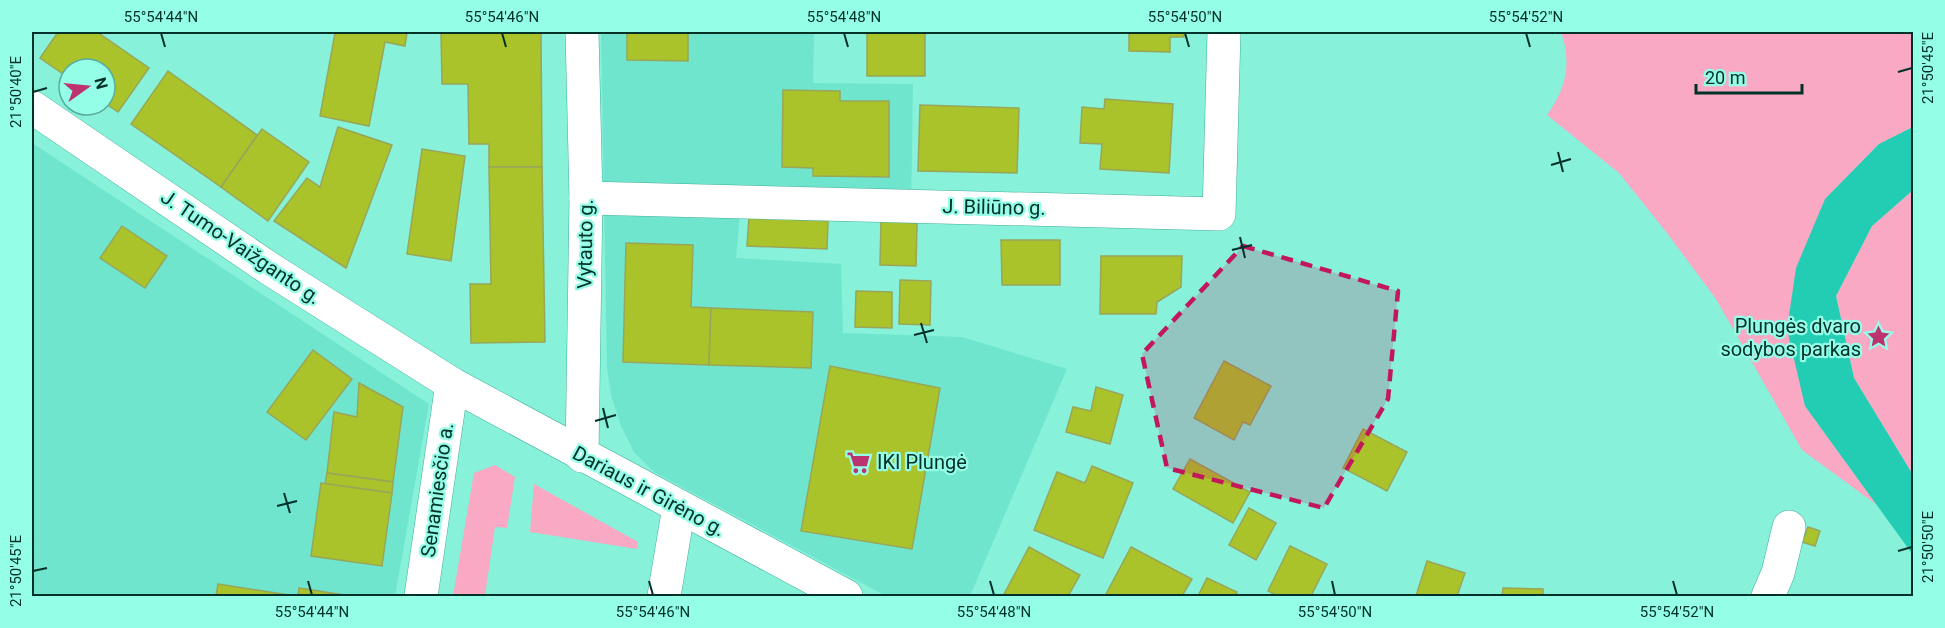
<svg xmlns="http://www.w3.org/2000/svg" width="1945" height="628" viewBox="0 0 1945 628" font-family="Roboto,sans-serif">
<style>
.built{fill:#6fe5ce}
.green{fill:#f9a9c3}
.water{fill:#23cdb3}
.building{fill:#abc32b;stroke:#97a659;stroke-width:1.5}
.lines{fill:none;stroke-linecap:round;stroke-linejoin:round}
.minor-casing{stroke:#41af9a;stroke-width:34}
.major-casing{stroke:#41af9a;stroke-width:34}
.minor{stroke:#fff;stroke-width:33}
.major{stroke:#fff;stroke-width:33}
.marked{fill:#c2185b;fill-opacity:0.2;stroke:#c2185b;stroke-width:4.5;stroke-dasharray:12 8;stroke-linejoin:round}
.ticks{fill:none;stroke:#003129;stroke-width:2}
.labels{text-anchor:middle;stroke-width:4.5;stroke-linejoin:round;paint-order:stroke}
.street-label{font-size:20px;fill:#003129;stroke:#94fee7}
.poi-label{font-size:20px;fill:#003129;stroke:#94fee7;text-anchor:end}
.neatline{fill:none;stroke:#003129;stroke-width:2}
.ticks-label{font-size:15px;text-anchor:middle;fill:#003129}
</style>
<rect width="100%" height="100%" fill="#87f1da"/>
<!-- built -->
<g class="built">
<polygon points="601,32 814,32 813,83 913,84 911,216 740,213 736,258 841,264 843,333 962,337 1067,369 970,596 886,596 654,472 634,452 621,426 611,395 607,368"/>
<polygon points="32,143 429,404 395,596 32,596"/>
</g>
<!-- green -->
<g class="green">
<path d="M1561 32H1913V127L1879 144 1825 199 1805 406 1877 505 1802 450 1716 299 1667 233 1619 173 1547 115C1566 89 1572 63 1561 32Z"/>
<polygon points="1913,190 1913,475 1854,378 1836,296 1872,226"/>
<polygon points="495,465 515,477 507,528 495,527 485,596 453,596 474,473"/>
<polygon points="534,484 638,542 637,549 530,532"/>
</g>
<!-- water -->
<polygon class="water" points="1913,127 1913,190 1872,226 1836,296 1854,378 1913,475 1913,555 1805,406 1787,329 1796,268 1825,199 1879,144"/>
<!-- building -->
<g class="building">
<polygon points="58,32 97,32 149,68 118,112 105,103 105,69 69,69 69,78 40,58"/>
<polygon points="325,32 407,32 405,46 385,42 369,126 320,116 335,33"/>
<polygon points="441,32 541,32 542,167 489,167 489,144 469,144 468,84 442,84"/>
<polygon points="627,32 688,32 688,61 627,60"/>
<rect x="867" y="32" width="58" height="44"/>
<polygon points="1129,32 1184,32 1184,37 1170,37 1170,52 1129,51"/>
<polygon points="168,71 257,135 221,187 131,124"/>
<polygon points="783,90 840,91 840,101 889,101 889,177 813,176 813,168 782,167"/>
<polygon points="1105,99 1173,104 1169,173 1100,169 1102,144 1080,143 1082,107 1104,109"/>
<polygon points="920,105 1019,108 1017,173 918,171"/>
<polygon points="338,127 392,145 346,268 274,221 307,178 320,187"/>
<polygon points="262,129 309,162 268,221 221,187"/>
<polygon points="422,149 465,156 451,261 407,254"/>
<polygon points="489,167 542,167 545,342 471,343 470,284 491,284"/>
<polygon points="749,217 828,221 827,249 747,246"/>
<polygon points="881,221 917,223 916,266 880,265"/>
<polygon points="122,226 167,256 145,288 100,258"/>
<polygon points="1001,240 1060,240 1060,285 1002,285"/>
<polygon points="626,243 693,245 691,307 711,308 709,365 623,362"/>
<polygon points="1101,256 1182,256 1181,287 1157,302 1156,314 1100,314"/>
<polygon points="900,280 931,281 930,325 899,324"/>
<polygon points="856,291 892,292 892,328 855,327"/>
<polygon points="711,308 813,312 811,368 709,365"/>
<polygon points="313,350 352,379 306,440 267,412"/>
<polygon points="1224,361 1271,386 1250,425 1243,422 1234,440 1194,418"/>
<polygon points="830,366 940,388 912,549 801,531"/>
<polygon points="359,383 403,407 393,482 327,473 334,412 357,417"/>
<polygon points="1096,387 1123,395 1110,444 1066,432 1073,407 1091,411"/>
<polygon points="1363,429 1407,452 1387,491 1343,468"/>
<polygon points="1190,459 1250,492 1233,523 1173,489"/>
<polygon points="1092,466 1133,483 1103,558 1034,530 1057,472 1085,483"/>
<polygon points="327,473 393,482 392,493 325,484"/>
<polygon points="321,483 392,493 382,566 311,556"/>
<polygon points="1249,508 1276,523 1256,560 1229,545"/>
<polygon points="1808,527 1820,531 1815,546 1802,542"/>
<polygon points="1290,546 1327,564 1311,596 1278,596 1268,591"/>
<polygon points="1029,547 1080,575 1068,596 1003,596"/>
<polygon points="1131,547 1192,579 1182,596 1105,596"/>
<polygon points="1427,561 1465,573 1457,596 1416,596"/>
<polygon points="1207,578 1237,592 1235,596 1198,596"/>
<polygon points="218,584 295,596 216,596"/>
<polygon points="299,588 351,596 298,596"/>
<polygon points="1503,588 1543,589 1543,596 1502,596"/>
</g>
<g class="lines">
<defs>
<g id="minor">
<polyline points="586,198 1219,214 1224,32"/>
<polyline points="421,596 452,384"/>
<polyline points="664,596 679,507"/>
<polyline points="1768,596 1778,573 1789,527"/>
</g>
<g id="major">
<polyline points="32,107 270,269 452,384 846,596"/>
<polyline points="582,456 586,198 582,32"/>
</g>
</defs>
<!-- minor casing -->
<use href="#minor" class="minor-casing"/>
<!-- major casing -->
<use href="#major" class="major-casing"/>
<!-- minor -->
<use href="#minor" class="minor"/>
<!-- major -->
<use href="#major" class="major"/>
</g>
<!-- marked area -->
<path class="marked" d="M1243 246 1398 291 1388 399 1324 508 1167 468 1142 354Z"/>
<!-- ticks -->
<path class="ticks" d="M161 33 165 47M502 33 506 47M844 33 848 47M1185 33 1189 47M1526 33 1530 47M1898 72 1912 68M33 92 47 88M1558 152 1563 172M1551 165 1571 159M1240 237 1245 258M1232 250 1252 245M921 323 927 343M914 335 934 330M603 408 608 428M595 421 616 415M284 493 290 513M277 506 297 501M1898 551 1912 547M33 571 47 568M308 581 312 595M649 581 653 595M990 581 994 595M1332 581 1335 595M1673 581 1677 595"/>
<!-- icons -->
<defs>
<symbol id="sight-bare" viewBox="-9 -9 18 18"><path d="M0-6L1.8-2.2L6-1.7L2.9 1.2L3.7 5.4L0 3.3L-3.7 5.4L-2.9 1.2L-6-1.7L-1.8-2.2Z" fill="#bc336f" stroke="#94fee7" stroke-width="2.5" paint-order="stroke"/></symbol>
<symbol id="supermarket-bare" viewBox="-9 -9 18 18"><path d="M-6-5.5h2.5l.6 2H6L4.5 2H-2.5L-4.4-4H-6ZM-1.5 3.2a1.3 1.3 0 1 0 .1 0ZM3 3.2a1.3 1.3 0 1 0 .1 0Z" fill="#bc336f" stroke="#94fee7" stroke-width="2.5" paint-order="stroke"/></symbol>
</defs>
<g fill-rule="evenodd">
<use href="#sight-bare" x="1862" y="320" width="33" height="33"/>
<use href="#supermarket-bare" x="842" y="446" width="33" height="33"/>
</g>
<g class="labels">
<!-- street labels -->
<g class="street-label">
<text transform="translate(994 207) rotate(1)" y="7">J. Biliūno g.</text>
<text transform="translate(585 244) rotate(-89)" y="7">Vytauto g.</text>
<text transform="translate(241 247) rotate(34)" y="7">J. Tumo-Vaižganto g.</text>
<text transform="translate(437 490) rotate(-82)" y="7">Senamiesčio a.</text>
<text transform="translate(649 491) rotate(28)" y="7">Dariaus ir Girėno g.</text>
</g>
<!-- poi labels -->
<g class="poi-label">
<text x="1861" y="333">Plungės dvaro<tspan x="1861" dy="23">sodybos parkas</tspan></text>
<text x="877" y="469" text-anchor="start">IKI Plungė</text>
</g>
</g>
<!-- border -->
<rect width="1945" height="628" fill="none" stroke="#94fee7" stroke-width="66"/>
<!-- north arrow -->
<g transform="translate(87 87) rotate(75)"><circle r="28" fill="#94fee7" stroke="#59ac9b" stroke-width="1.5"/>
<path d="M0-4.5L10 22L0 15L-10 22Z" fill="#bc336f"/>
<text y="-9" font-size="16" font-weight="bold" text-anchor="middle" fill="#003129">N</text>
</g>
<!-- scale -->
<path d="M1696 84v9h106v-9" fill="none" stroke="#003129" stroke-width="3"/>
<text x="1705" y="84" font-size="18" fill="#003129" stroke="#94fee7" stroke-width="4.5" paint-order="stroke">20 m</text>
<rect x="33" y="33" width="1879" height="562" class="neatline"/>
<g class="ticks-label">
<text x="161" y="22">55°54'44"N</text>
<text x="502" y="22">55°54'46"N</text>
<text x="844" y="22">55°54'48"N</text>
<text x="1185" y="22">55°54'50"N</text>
<text x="1526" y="22">55°54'52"N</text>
<text transform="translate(1928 68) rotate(-90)" y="5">21°50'45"E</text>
<text transform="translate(16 92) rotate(-90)" y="5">21°50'40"E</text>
<text transform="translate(1928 547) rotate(-90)" y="5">21°50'50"E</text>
<text transform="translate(16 571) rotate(-90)" y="5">21°50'45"E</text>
<text x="312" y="617">55°54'44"N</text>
<text x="653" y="617">55°54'46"N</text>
<text x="994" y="617">55°54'48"N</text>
<text x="1335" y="617">55°54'50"N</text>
<text x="1677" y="617">55°54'52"N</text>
</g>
</svg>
